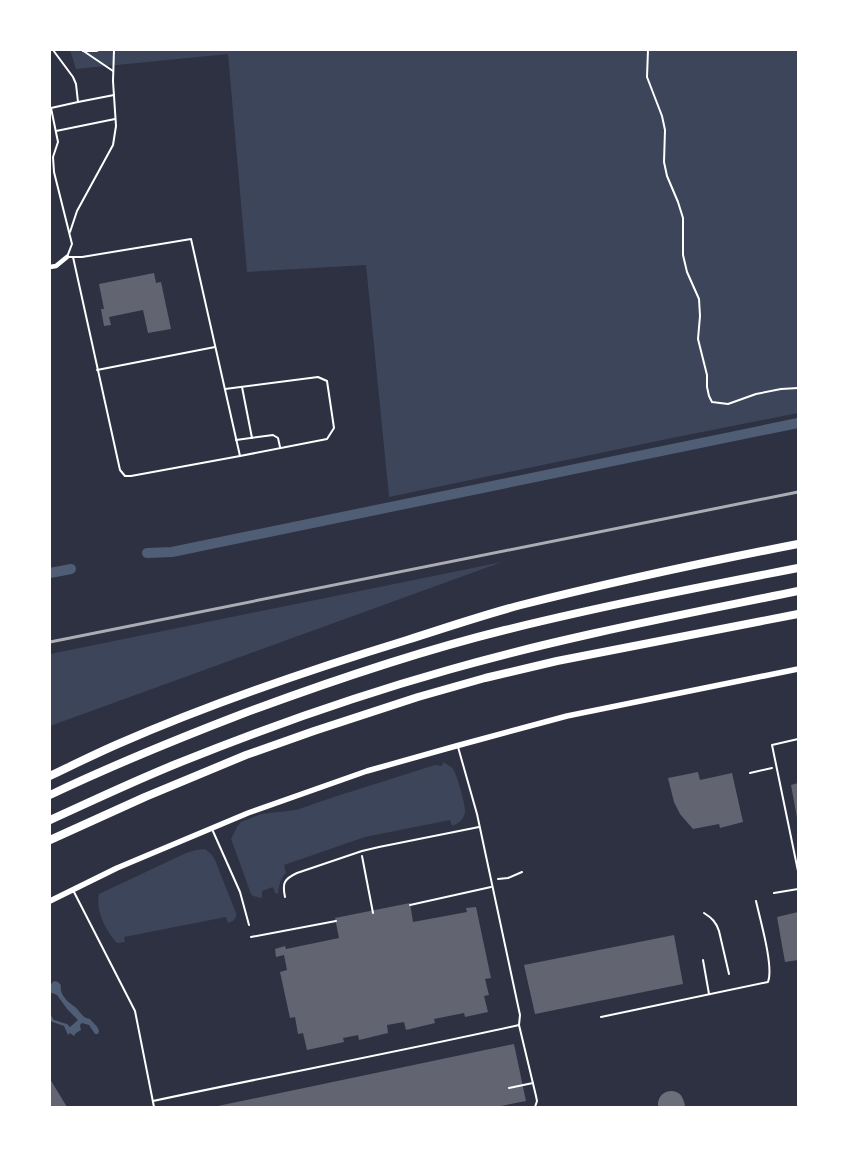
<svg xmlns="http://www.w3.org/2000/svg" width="848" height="1157" viewBox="0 0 848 1157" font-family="'Source Sans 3',sans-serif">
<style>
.green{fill:#3c4559}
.water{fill:#4f5d75}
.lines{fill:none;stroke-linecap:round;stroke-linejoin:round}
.canal{stroke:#4f5d75;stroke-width:10}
.taxiway{stroke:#6c6f7a;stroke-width:26}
.building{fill:#626471}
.path{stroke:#fff;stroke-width:2}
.service{stroke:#fff;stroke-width:2}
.minor{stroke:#fff;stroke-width:4.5}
.tertiary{stroke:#fff;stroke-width:5.5}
.motorway{stroke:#fff;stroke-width:8}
.rail{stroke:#abadb3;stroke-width:3}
</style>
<rect width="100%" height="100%" fill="#2d3142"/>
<!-- green -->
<g class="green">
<polygon points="70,50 798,50 798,413 672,438 389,497 366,265 247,272 228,54 76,69"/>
<polygon points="502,562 50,726 50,654"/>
<path d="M443 762C446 764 451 766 453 769 457 774 466 807 465 812 464 820 458 824 452 826L450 820 365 837 284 865 286 873C280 880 279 885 278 894L275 893 273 887 262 891V897L261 898 253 896 251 894 231 839 237 827 241 822 261 814 296 810 337 796 435 765 442 766Z"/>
<path d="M205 849 211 854 215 860 236 913V917L233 921 228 923 226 917 124 937 125 942 117 943C106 931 95 910 99 894L186 853 196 850Z"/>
</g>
<!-- water -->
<path class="water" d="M54 981 58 982 61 985C59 995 68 1002 75 1007 81 1012 82 1018 90 1019 93 1023 98 1026 99 1031L98 1034H95L89 1025 82 1023 80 1025 81 1030 76 1033 74 1036 70 1033 68 1035 64 1026 50 1021V1014L54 1020 67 1024 70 1027 78 1020 67 1009 57 995 52 993 50 994V985Z"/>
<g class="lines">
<!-- canal -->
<g class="canal">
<polyline points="147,553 172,552 798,423"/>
<polyline points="50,573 71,569"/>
</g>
<!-- taxiway -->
<polyline class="taxiway" points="671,1104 672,1107"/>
</g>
<!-- building -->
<g class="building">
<polygon points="154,273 156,283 161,282 171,329 148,333 143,310 109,317 111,325 104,326 101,309 104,309 99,284"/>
<polygon points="698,772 700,780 732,773 743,822 720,828 719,824 693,829 680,814 674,802 668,778"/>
<polygon points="798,783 798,818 797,818 791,785"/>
<polygon points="410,903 413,922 467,912 466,908 476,907 491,978 485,979 489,995 484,996 488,1012 465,1017 464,1013 434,1019 435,1023 406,1030 404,1022 387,1025 388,1033 359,1040 358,1035 343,1038 344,1042 307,1050 303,1033 298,1034 295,1017 290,1018 280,972 287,970 284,955 276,957 275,949 285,946 286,949 339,938 335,918"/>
<polygon points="798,912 798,960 785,962 777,917"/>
<polygon points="674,935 683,984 535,1014 524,965"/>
<polygon points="514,1044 526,1101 496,1107 213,1107"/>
<polygon points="50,1079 67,1107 50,1107"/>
</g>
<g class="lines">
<!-- path -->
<g class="path">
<polyline points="648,50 647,77 662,116 665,130 664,162 667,176 678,202 683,218 683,255 687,272 699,299 700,316 698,339 707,375 707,387 709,396 712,402 728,404 756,394 781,389 798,388"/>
<polyline points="750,773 772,768"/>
<polyline points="362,856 373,913"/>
<polyline points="498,879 508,878 522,872"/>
</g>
<!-- service -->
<g class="service">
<polyline points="53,50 73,77 76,84 78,102 51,108 58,142 53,157 54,172 72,244 67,257 82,257 191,239 240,456 131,476 125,476 120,470 73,257"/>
<polyline points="82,50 113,71"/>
<polyline points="83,51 96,51 99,50"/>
<polyline points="78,102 114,95"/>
<polyline points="56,131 115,119"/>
<polyline points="70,232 77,211 113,145 116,126 113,81 114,50"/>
<polyline points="97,370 215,347"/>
<polyline points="242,387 252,438"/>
<polyline points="225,389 318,377 327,381 334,428 327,439 240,456"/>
<polyline points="236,440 273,435 278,438 280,447"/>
<polyline points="798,739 772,745 798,871"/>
<polyline points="458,747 477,814 520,1015 519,1025"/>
<polyline points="212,829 240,892 249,925"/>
<polyline points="74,892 135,1011 154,1107"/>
<polyline points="774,893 798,889"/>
<path d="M285 897C282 883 284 879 297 873L362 851 379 847 479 827"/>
<polyline points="410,905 491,887"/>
<path d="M704 913C712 918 716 922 719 931L729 974"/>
<polyline points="251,937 336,921"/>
<polyline points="703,960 709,994"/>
<path d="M601 1017 768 982C774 967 760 919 756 901"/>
<polyline points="509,1088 533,1083"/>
<path d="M153 1101C275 1075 397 1052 519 1025L536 1096 537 1101 535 1107"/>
</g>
<!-- minor -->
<polyline class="minor" points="50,267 56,266 67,257"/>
<!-- tertiary -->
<polyline class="tertiary" points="50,901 117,868 248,813 367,771 456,746 567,716 798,669"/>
<!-- motorway -->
<g class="motorway">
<path d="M50 776C73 765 95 754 118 744 212 703 309 670 407 640 445 628 483 615 521 605 612 582 705 562 798 544"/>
<path d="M50 795C113 765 177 739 242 714 328 682 416 652 505 630 602 606 700 587 798 568"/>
<path d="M50 820C92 801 134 781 176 764 265 728 356 696 448 670 563 637 681 615 798 591"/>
<polyline points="50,840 145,797 246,755 314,731 418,697 485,678 557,661 798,614"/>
</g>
<!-- rail -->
<polyline class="rail" points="50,642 798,492"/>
</g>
<!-- border -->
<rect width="848" height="1157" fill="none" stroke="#ffffff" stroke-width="102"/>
</svg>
